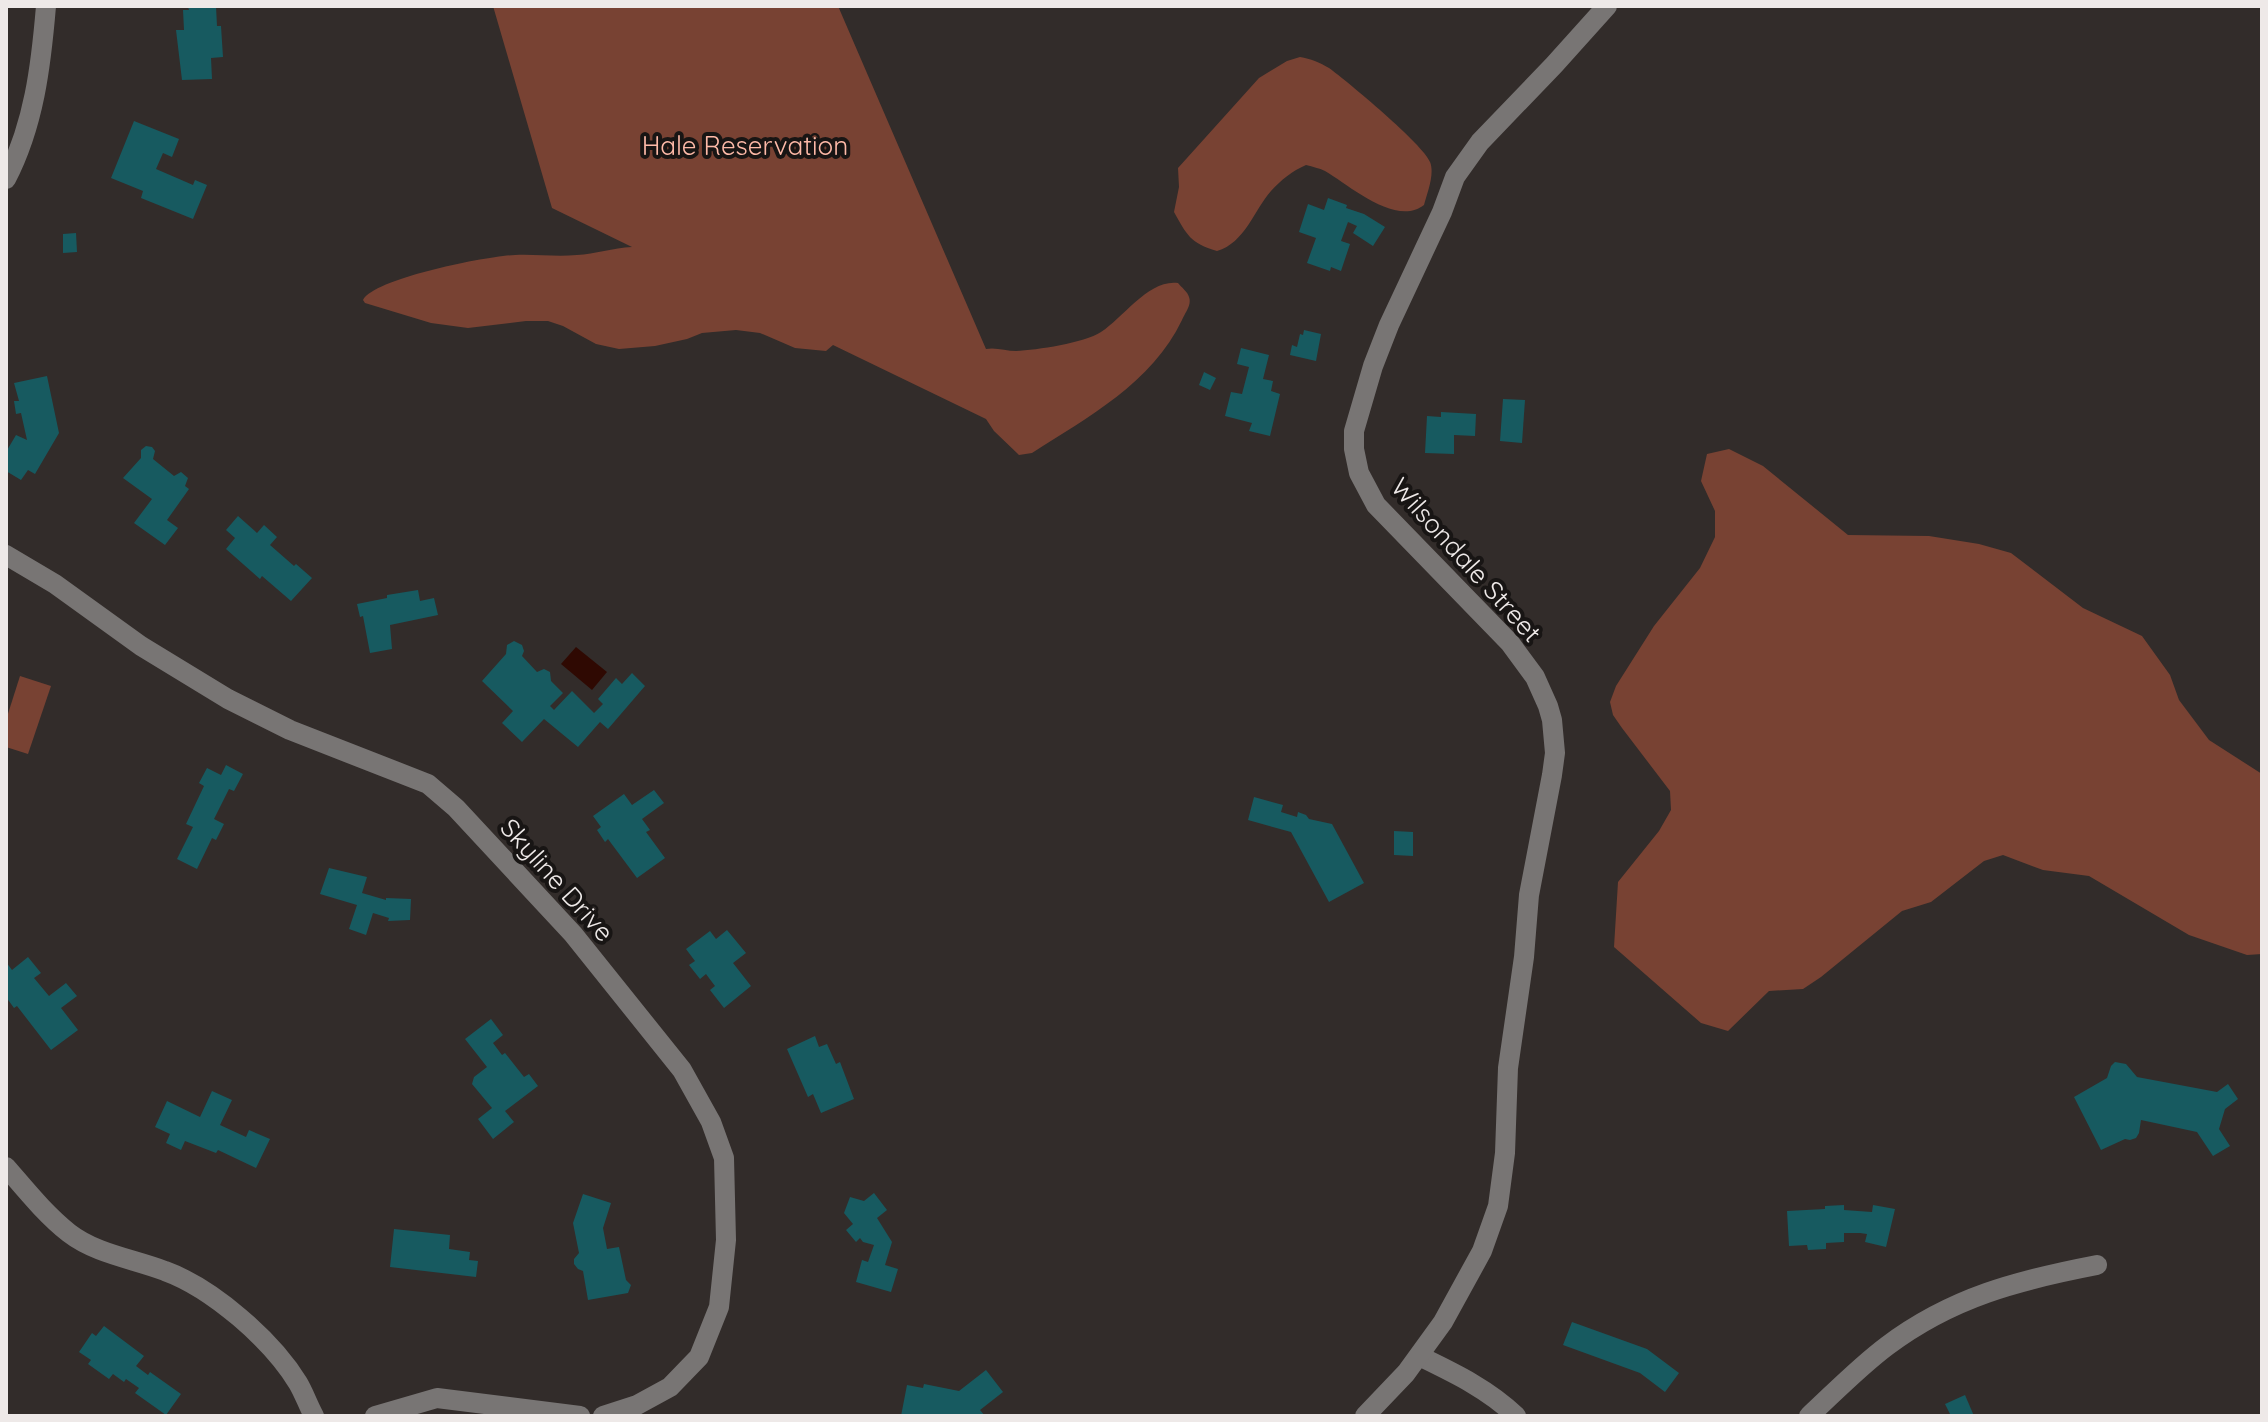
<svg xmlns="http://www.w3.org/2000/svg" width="2268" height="1422" viewBox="0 0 2268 1422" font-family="Quicksand,sans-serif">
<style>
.green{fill:#784233}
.water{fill:#2f0902}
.building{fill:#175a60}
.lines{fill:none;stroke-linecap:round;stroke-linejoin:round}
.minor{stroke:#787574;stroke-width:20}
.labels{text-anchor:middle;stroke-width:8;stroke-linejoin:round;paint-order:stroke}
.park-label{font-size:26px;fill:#febaa8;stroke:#181514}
.street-label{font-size:26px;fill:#eee9e8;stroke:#181514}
</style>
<rect width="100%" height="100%" fill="#322c2a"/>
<!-- green -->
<g class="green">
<path d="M493 6H838L986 349C996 347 1006 351 1016 351 1037 350 1084 343 1101 332 1124 317 1149 279 1178 283 1181 287 1188 292 1189 297 1192 305 1185 313 1182 320 1152 383 1088 417 1032 453L1019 455 994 431 986 419 833 345 826 351 795 348 760 333 736 330 702 333 687 339 655 346 619 349 596 344 563 326 548 321H526L468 328 431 323 365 303 363 300C375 278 488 256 515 255 535 254 556 257 577 255 595 254 613 248 632 247L552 208Z"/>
<path d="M1300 57C1311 59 1319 62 1329 68 1347 81 1424 145 1430 162 1435 174 1427 193 1424 205 1396 227 1349 185 1325 171 1319 168 1313 167 1306 165 1292 171 1281 180 1271 191 1254 210 1245 243 1217 251 1190 243 1187 235 1174 212L1179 187 1178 168 1259 78 1287 61Z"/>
<polygon points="1729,449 1763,466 1848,535 1929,536 1979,544 2011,553 2083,608 2142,636 2170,675 2179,700 2209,740 2262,774 2262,954 2247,955 2189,935 2089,876 2043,870 2003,855 1984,861 1931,902 1902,911 1821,977 1803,989 1769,991 1728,1031 1701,1023 1614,947 1618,882 1659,831 1671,810 1670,791 1622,728 1613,715 1610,702 1616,686 1654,626 1700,568 1715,537 1715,511 1701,481 1707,454"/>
<polygon points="20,676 51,686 28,754 6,747 6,720"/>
</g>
<!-- water -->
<polygon class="water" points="576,647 607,672 592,690 561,664"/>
<!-- building -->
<g class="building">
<polygon points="216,6 217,26 221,26 223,57 211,58 212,79 182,80 176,30 184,30 183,10 189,10 188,7"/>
<polygon points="134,121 179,139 172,157 163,153 156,169 193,185 195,180 207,185 193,219 141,198 143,191 111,178"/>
<polygon points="1328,198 1347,205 1346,208 1364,214 1385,227 1373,246 1353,233 1357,226 1348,222 1341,241 1350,244 1341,271 1331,267 1330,271 1307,263 1316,238 1299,232 1308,204 1324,210"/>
<polygon points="76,233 77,252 63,253 63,234"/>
<polygon points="1304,330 1321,334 1316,361 1290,355 1292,345 1297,347 1300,334 1303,335"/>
<polygon points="1241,348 1269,355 1263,379 1273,381 1271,391 1280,394 1270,436 1249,431 1252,423 1225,416 1231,392 1242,394 1249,367 1237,364"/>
<polygon points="1204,372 1216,378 1210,390 1199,385"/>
<polygon points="47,376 59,433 35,474 28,470 21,480 6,471 6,452 16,435 27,440 21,413 16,414 14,401 19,401 14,383"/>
<polygon points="1503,399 1525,400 1522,443 1500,441"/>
<polygon points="1441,412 1476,414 1475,436 1454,435 1454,454 1425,453 1427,416 1441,417"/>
<polygon points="146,446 152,447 155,451 153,459 174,476 181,472 188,478 185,486 189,489 167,520 178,528 165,545 134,523 152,499 123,478 141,458 141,450"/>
<polygon points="238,516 257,533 264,525 277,537 270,545 294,566 296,564 312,578 291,601 262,576 260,579 226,549 235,538 226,530"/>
<polygon points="418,590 420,601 434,598 438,615 390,625 392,649 370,653 363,616 360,617 357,604 387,598 387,595"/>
<polygon points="514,641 522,645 524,651 522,656 537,672 544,669 550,672 551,681 563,693 550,706 554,710 572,691 594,713 603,704 598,699 616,678 622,684 632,673 645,686 608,729 600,722 578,747 544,719 522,742 502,723 513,711 482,681 506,654 507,645"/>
<polygon points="226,765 243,774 234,791 229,789 214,819 224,824 216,840 212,838 197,869 177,859 193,827 186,824 204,786 199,783 207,768 221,775"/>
<polygon points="654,790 664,803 642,819 650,830 646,832 665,858 637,878 608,839 605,842 597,830 601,827 593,816 624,794 632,805"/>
<polygon points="1254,797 1283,805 1281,812 1297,817 1298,812 1306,815 1309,819 1332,824 1364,883 1329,902 1291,832 1248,820"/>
<polygon points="1394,831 1413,832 1413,856 1394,855"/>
<polygon points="329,868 367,877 362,893 386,900 386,898 411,899 410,920 388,921 389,918 373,913 366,935 349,929 357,905 320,894"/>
<polygon points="727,930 746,953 733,963 751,986 724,1008 710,990 715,986 706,974 700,979 689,965 695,961 686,949 710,931 716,939"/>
<polygon points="28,957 41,973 34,978 49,996 66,983 77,996 61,1008 78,1030 51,1050 17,1006 14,1008 6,997 6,962 12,970"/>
<polygon points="491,1019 503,1035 493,1043 502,1055 505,1053 524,1077 529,1074 538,1086 505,1111 514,1122 493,1139 478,1119 492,1108 472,1084 474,1077 487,1067 465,1039"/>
<polygon points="815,1036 819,1047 827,1044 836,1064 840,1062 854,1099 821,1113 813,1094 808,1097 787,1049"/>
<polygon points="2115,1062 2126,1064 2137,1077 2217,1092 2228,1084 2238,1099 2225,1109 2219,1129 2230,1146 2213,1156 2197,1132 2141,1120 2139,1133 2136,1138 2130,1140 2125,1139 2101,1150 2074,1097 2107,1078 2111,1066"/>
<polygon points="212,1091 232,1100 220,1125 246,1137 249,1130 270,1139 256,1168 218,1150 216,1153 185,1141 181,1150 166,1143 170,1134 155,1127 167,1101 200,1117"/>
<polygon points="874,1193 887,1210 877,1218 892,1242 885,1265 898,1269 891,1292 856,1282 862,1260 868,1262 874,1245 863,1242 860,1238 856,1242 846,1230 853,1224 844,1213 850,1197 864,1201"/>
<polygon points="583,1194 611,1203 603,1228 607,1249 619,1247 626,1280 631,1285 628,1293 588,1300 583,1271 578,1269 574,1264 574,1259 579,1253 573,1223"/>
<polygon points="1844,1205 1844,1210 1872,1212 1873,1205 1895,1209 1886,1247 1865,1242 1867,1234 1860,1233 1844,1233 1844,1242 1826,1243 1826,1249 1808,1250 1807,1245 1789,1246 1787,1211 1825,1209 1825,1206"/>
<polygon points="394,1229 450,1235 449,1249 470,1252 469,1260 478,1261 476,1277 390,1267"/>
<polygon points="1572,1322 1647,1349 1679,1373 1665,1392 1640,1373 1563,1345"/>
<polygon points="104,1326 144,1356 136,1366 148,1375 150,1372 181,1394 166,1415 135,1393 139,1388 126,1379 124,1382 113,1374 109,1379 88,1364 91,1360 79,1352 92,1333 96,1336"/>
<polygon points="986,1370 1003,1392 980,1410 985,1416 901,1416 907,1385 923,1388 924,1384 959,1391"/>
<polygon points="1965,1395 1974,1416 1951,1416 1945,1404"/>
</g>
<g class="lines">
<!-- minor -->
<g class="minor">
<path d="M6 179C34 125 41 66 46 6"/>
<polyline points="6,555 55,584 141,646 228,699 290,730 428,784 456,808 573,934 682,1070 711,1122 724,1158 726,1240 719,1307 699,1357 670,1387 637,1405 603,1416"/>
<path d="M6 1167C26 1190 45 1214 69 1233 96 1254 134 1259 165 1271 212 1288 272 1340 298 1383 304 1393 308 1405 314 1416"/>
<path d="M1419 1356C1454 1373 1488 1389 1516 1416"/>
<polyline points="375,1416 437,1398 580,1416"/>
<polyline points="1365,1416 1406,1373 1443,1322 1482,1251 1498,1206 1505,1153 1508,1068 1524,957 1529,895 1552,775 1555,753 1552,720 1548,706 1535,677 1510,643 1376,505 1359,473 1354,449 1354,431 1373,366 1389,325 1442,212 1455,177 1480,142 1554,65 1607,6"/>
<path d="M1809 1416C1835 1392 1859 1367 1887 1346 1952 1297 2019 1280 2097 1265"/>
</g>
</g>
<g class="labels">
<!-- park labels -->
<g class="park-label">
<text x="745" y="155">Hale Reservation</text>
</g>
<!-- street labels -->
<g class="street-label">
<text transform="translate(1466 560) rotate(48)" y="9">Wilsondale Street</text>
<text transform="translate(557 880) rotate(48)" y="9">Skyline Drive</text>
</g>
</g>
<!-- border -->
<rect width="2268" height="1422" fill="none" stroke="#eee9e8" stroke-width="16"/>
</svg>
